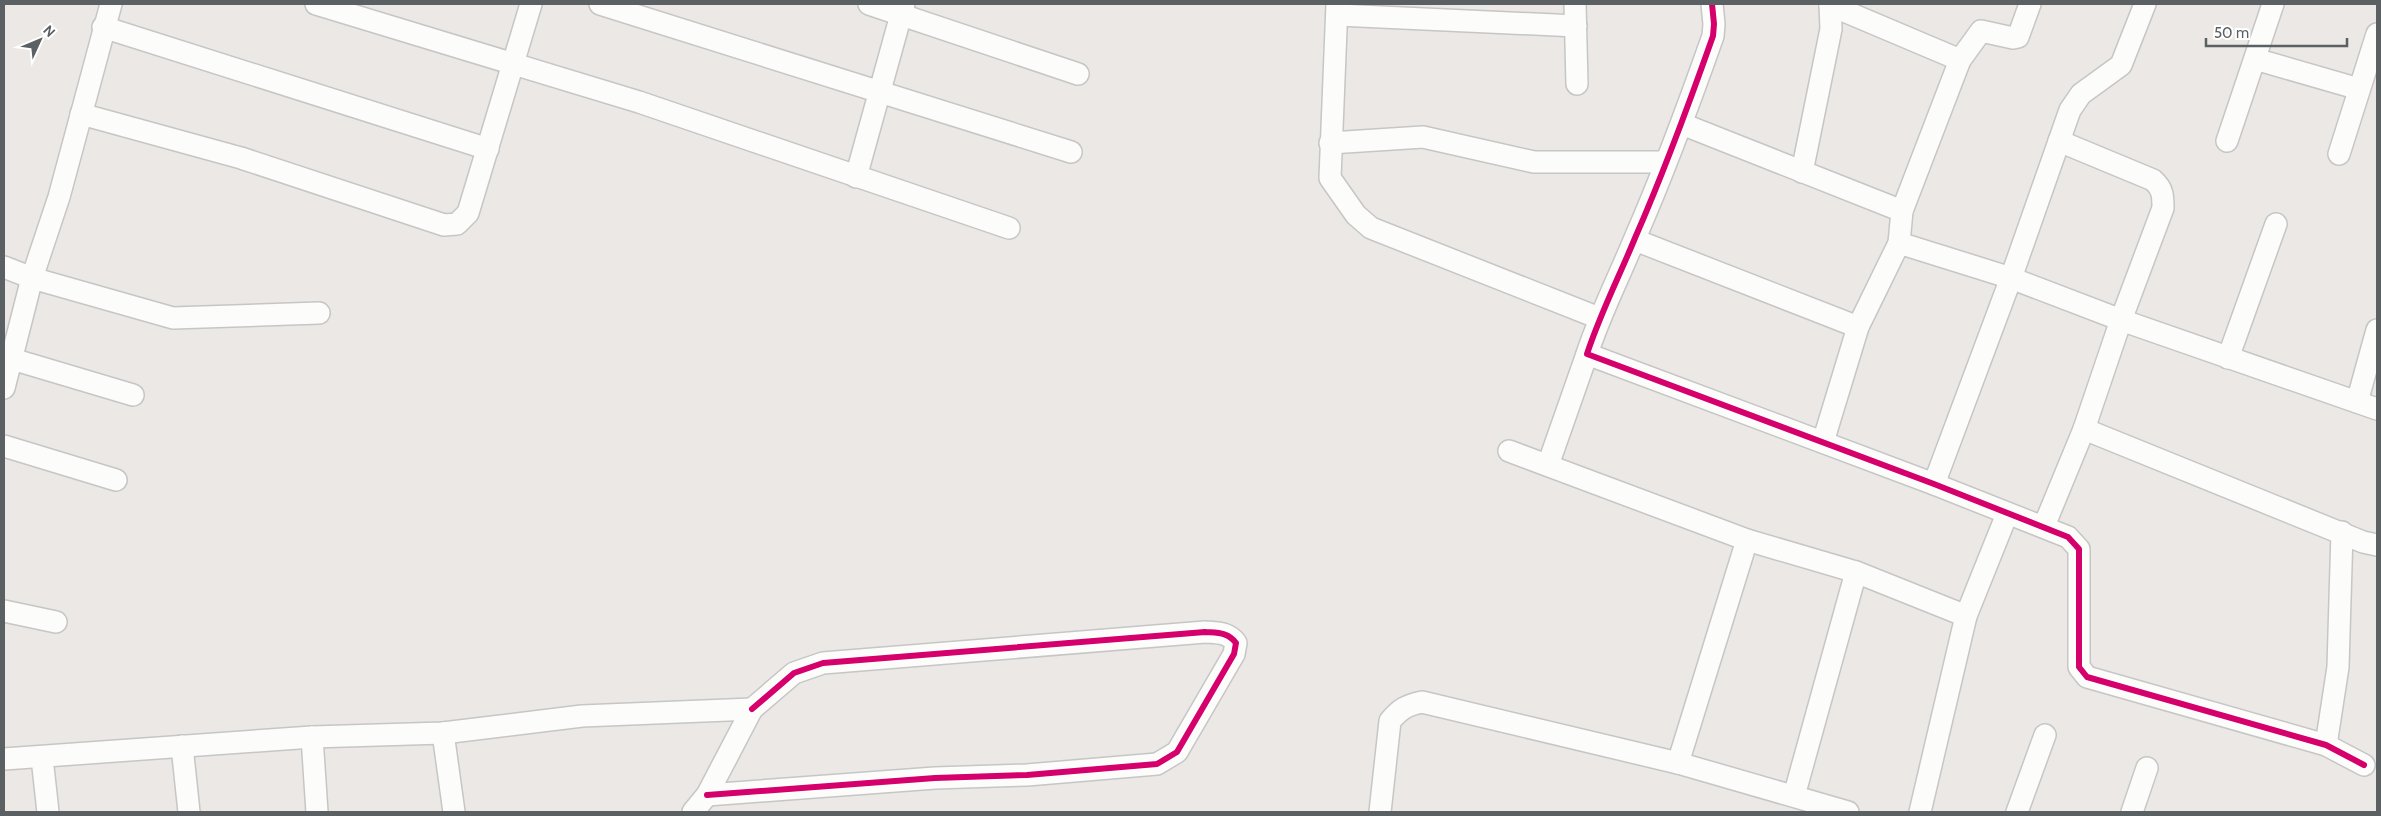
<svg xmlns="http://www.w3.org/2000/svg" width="2381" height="816" viewBox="0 0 2381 816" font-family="Cabin,sans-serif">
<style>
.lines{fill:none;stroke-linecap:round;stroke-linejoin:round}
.minor-casing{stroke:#c6c6c6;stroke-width:24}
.minor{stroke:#fcfcfb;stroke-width:21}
.cycleway-casing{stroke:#fff;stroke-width:9}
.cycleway{stroke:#d6006c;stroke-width:6}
</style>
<rect width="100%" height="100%" fill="#ebe8e5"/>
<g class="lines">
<defs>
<g id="minor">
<polyline points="316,4 639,102 1009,228"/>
<polyline points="600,4 1071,152"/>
<polyline points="869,4 1078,74"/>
<polyline points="1337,4 1330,178 1356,215 1371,228 1599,318"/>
<polyline points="1575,4 1577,84"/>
<path d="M1712 4 1714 24 1713 36C1689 104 1664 172 1635 238 1619 277 1600 314 1587 354L1934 484 2068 537 2079 549V667L2087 677 2326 745 2364 765"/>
<polyline points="1830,5 1960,60"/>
<polyline points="1338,15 1576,26"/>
<polyline points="103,27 488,149"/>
<polyline points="2255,59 2359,89"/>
<polyline points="81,114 241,158 444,225 457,224 468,213 531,4"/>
<polyline points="1682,124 1902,211 1899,243 1858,327 1823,442"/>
<polyline points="2227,141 2273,4"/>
<polyline points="1330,143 1423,137 1534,162 1666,162"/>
<polyline points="2339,154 2377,34"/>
<polyline points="1802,172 1831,29 1830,4"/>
<polyline points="856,177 904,4"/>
<polyline points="1902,211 1960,60 1981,31 2013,38 2018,37 2030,4"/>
<polyline points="1635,240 1858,327"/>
<path d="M1899 243 2011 278 2121 320 2163 208C2163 196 2163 189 2153 180L2059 141"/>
<polyline points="4,267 32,278 173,318 319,313"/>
<polyline points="2228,358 2276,224"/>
<polyline points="12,359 133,395"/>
<polyline points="4,388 32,278 59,197 111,4"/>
<polyline points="2357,402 2377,330"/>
<polyline points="2084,429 2363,542 2377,545"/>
<polyline points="4,446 116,480"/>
<polyline points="1509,451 1747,540 1856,572 1966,616"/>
<polyline points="1548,465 1587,354"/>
<polyline points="1934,484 2011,278 2070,110 2081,94 2121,65 2145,4"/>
<polyline points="2044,526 2084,429 2121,320 2377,409"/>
<polyline points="4,611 56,622"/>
<polyline points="443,733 454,812"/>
<polyline points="312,737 317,812"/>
<polyline points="2326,745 2338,667 2342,532"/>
<polyline points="182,746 189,812"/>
<polyline points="42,758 48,812"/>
<polyline points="4,759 312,737 443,733 582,716 752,709 707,795 693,812"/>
<polyline points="1678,763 1747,540"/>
<path d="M707 795 935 778 1027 775 1157 764 1177 752 1234 654 1236 643C1228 632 1218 633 1205 632L823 663 794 673 752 709"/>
<polyline points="1794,796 1856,572"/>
<path d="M1380 812 1390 721C1400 709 1407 705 1422 702L1678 763 1848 812"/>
<polyline points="1920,812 1966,616 2007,514"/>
<polyline points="2017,812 2045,735"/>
<polyline points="2132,812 2147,768"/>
</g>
</defs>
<!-- minor casing -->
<use href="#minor" class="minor-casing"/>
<!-- minor -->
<use href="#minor" class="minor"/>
<defs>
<g id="cycleway">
<path d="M1712 4 1714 24 1713 36C1689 104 1664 172 1635 238 1619 277 1600 314 1587 354L1934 484 2068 537 2079 549V667L2087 677 2326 745 2364 765"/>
<path d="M707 795 935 778 1027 775 1157 764 1177 752 1234 654 1236 643C1228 632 1218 633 1205 632L823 663 794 673 752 709"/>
</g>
</defs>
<!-- cycleway casing -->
<use href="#cycleway" class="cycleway-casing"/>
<!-- cycleway -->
<use href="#cycleway" class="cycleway"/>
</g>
<!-- border -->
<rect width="2381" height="816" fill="none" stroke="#5b6063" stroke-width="10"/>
<!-- north arrow -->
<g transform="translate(40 40) rotate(46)" stroke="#ffffff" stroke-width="4" paint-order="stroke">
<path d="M0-4L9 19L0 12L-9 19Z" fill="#5b6063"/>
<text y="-8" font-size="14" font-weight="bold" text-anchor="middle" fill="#5b6063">N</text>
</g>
<!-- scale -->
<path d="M2206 38v8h141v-8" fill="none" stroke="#5b6063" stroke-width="2.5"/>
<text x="2214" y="38" font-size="15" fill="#5b6063" stroke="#ffffff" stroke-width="4" paint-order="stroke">50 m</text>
</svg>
